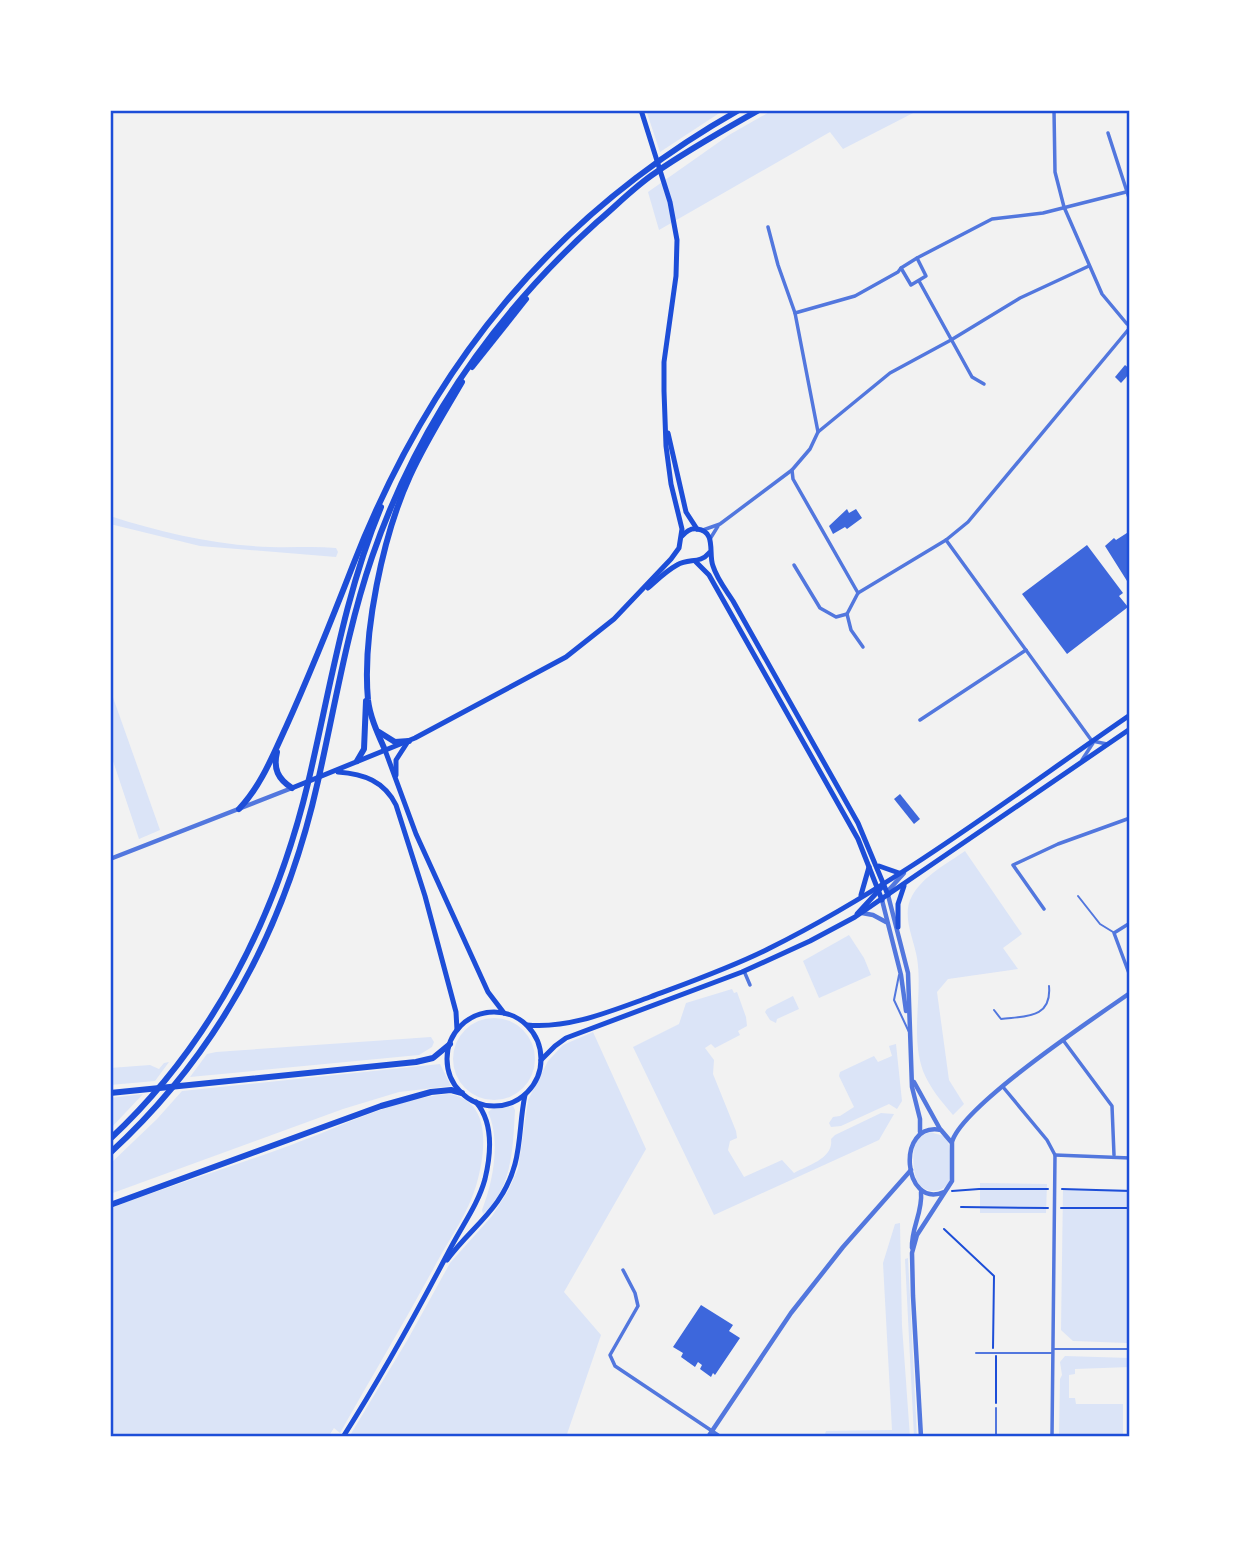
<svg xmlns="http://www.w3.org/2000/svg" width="1240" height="1547" viewBox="0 0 1240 1547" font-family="Spectral,serif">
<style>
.green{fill:#dbe4f7}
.building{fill:#3d67dc}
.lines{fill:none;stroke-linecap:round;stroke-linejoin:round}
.path{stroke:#1d4ed8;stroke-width:2}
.service{stroke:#5277de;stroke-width:2}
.minor{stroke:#5277de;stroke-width:3.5}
.tertiary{stroke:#5277de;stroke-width:4.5}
.secondary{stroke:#1d4ed8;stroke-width:5}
.trunk{stroke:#1d4ed8;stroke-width:6}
.neatline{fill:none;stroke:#1d4ed8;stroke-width:2.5}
</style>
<rect width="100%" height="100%" fill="#f2f2f2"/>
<!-- green -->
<g class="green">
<polygon points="646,110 724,110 660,152"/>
<polygon points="773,110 919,110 843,149 830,132 659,230 648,192 729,135"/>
<path d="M110 516C163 533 215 545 270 547 292 548 314 546 336 548L338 552 336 557 200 546 110 524Z"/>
<polygon points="110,689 160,830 139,839 110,752"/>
<path d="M965 851 1022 934 1003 948 1018 969 948 979 937 992 949 1080 964 1104 953 1115C941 1101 930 1088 923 1071 910 1034 923 995 917 958 914 939 901 915 912 896 923 876 948 863 965 851Z"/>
<polygon points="849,935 864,958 871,975 819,998 803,961"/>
<path d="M732 989 734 993 737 992 746 1017 747 1026 738 1031 740 1035 715 1048 711 1044 705 1048 714 1060 713 1074 736 1131 737 1138 730 1141 728 1150 744 1177 782 1160 794 1173C809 1165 834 1158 831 1139L835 1135 881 1113 894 1114 879 1140 714 1215 633 1047 679 1024 686 1003Z"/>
<polygon points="793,996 799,1009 777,1019 776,1023 770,1020 765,1012 767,1009"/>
<circle cx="494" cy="1059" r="41"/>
<polygon points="593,1032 646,1149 564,1292 601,1335 566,1437 349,1437 408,1339 450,1263 492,1216 508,1191 518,1169 528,1100 548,1061 563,1045"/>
<polygon points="431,1037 434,1042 432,1047 419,1055 190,1077 207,1054 216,1052"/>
<polygon points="896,1044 902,1101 897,1109 889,1104 841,1126 831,1127 829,1123 833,1117 840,1116 854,1107 839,1076 840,1072 874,1056 878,1062 892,1056 889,1046"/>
<polygon points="169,1062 155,1081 110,1085 110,1068 150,1065 159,1069 164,1063"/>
<polygon points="440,1064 451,1086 399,1092 343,1109 110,1194 110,1164 157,1119 182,1091"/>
<polygon points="143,1094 110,1129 110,1098"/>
<path d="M448 1094C494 1100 485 1155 476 1186 468 1213 450 1238 437 1262 406 1320 372 1376 340 1433L334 1428 328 1437H110V1208C170 1186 231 1167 291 1145 343 1126 393 1099 448 1094Z"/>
<path d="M513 1106 515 1110C513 1145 513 1188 483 1214L482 1210C493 1182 501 1141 488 1112L492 1109Z"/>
<path d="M930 1132 944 1136C952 1145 950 1156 950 1168 950 1171 951 1175 950 1179 946 1193 927 1195 919 1184 913 1176 911 1150 917 1141 920 1136 925 1134 930 1132Z"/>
<polygon points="980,1183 1047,1184 1046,1213 980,1213"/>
<polygon points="1063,1189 1130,1189 1130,1340 1127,1343 1073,1341 1061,1330"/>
<polygon points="900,1223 902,1326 910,1437 824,1437 826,1431 892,1430 883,1263 895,1224"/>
<polygon points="908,1258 917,1437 914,1437 905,1259"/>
<polygon points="1065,1356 1130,1358 1130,1367 1075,1369 1075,1374 1069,1375 1069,1398 1075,1398 1076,1404 1123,1404 1123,1437 1059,1437 1060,1379 1062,1375 1060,1362"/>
</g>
<!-- building -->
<g class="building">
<polygon points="1125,365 1130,369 1130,373 1121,383 1115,377"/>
<polygon points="847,509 849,513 856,509 862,518 847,529 845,527 833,534 829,526"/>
<polygon points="1130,531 1130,580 1127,581 1105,546 1114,538 1116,540"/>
<polygon points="1087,545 1123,593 1119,596 1128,607 1067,654 1022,594"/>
<polygon points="900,794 920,819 914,824 894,799"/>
<polygon points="701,1305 733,1325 729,1331 740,1338 715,1375 713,1373 711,1377 700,1369 702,1365 698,1362 695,1367 681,1357 683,1353 673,1347"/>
</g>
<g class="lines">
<!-- path -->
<g class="path">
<polyline points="1062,1189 1130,1191"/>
<polyline points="952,1191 979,1189 1048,1189"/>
<polyline points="961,1207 1048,1208"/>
<polyline points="1061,1208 1130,1208"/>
<polyline points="944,1229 994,1276 993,1348"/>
<polyline points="996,1403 996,1356"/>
</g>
<!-- service -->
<g class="service">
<polyline points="1078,896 1100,924 1113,932"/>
<polyline points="899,975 894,1000 909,1032"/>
<path d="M994 1010 1001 1019C1025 1016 1052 1019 1049 986"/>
<polyline points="1054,1349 1130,1349"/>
<polyline points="976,1353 1052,1353"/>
<polyline points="996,1437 996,1408"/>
</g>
<!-- minor -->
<g class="minor">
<polyline points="1054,110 1055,172 1064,207 1102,294 1127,324"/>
<polyline points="1108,133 1130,201"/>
<polyline points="768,227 778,265 795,313 818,432"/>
<polyline points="901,268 911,285 926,276 917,258"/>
<polyline points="919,281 972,377 984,384"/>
<polyline points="795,313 855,296 898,272 901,268 917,258 992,219 1043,213 1130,191"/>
<polyline points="792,470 793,479 858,593"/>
<polyline points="703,530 720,524 792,470 810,449 818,432 890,373 951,340 1020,298 1089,266"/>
<polyline points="710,539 718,526"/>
<polyline points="946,540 1092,741"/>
<polyline points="794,565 820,608 836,617 847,614"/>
<polyline points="858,593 946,540 968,522 1128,330"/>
<polyline points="858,593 847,614 851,630 863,647"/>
<polyline points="920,720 1026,650"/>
<polyline points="1092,741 1107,744"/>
<polyline points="1082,760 1093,743"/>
<polyline points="1044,909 1013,865 1058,844 1130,818"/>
<polyline points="1130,923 1114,933 1130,976"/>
<polyline points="744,971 750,985"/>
<polyline points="1063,1040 1112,1106 1114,1155"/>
<polyline points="1003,1087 1047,1140 1055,1155 1052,1437"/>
<polyline points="1055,1155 1130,1158"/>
<polyline points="623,1270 635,1293 638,1306 610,1355 615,1366 721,1437"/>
</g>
<!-- tertiary -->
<g class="tertiary">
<polyline points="110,859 292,788"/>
<polyline points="887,892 904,873"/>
<polyline points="888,895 908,973 912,1087 920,1119 920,1132"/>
<polyline points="882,900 901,975 906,1011"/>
<polyline points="862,913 873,915 886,922"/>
<polyline points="914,1082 940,1129"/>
<path d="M952 1142C962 1106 1094 1018 1130 993"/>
<path d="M912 1248C911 1228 923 1212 921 1192"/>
<polyline points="708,1437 791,1313 843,1247 911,1170"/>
<path d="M921 1437 913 1296 912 1253 917 1235 952 1181V1143L941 1130C895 1121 903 1210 944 1192"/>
</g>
<!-- secondary -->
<g class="secondary">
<polyline points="668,433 686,512 697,529"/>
<path d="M682 536C686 532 690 528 697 529 717 531 708 554 713 566 717 579 726 590 733 601L858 823 888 895"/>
<polyline points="695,561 709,575 858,839 882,900"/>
<path d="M648 588C657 580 666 571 677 565 689 558 700 564 709 553"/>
<polyline points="385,750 416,834 488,992 504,1013"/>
<path d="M338 772C364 774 384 781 396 805L425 896 456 1012 457 1030"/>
<polyline points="396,775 396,760 407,743"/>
<polyline points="292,788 415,738 566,657 614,619 671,559 679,548 682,529 671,484 666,446 664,391 664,362 676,276 677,240 670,202 641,110"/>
<polyline points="879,866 899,873"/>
<polyline points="861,895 869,867"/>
<polyline points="857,914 881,888"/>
<polyline points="898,927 898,904 904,886"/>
<circle cx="494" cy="1059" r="47"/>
<path d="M527 1025C569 1029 611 1011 650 997 690 982 730 968 768 949 897 885 1012 796 1130 715"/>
<polyline points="541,1060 555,1046 566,1038 742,972 810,941 855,917 1130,729"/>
<path d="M447 1260C472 1226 503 1209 515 1164 521 1142 520 1118 525 1095"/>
<path d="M343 1437C381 1377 416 1314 449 1251 461 1227 478 1205 485 1179 491 1154 494 1123 476 1102"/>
</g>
<!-- trunk -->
<g class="trunk">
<polyline points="472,367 526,299"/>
<polyline points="379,732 395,742 409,741"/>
<path d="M385 750C378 734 370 717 368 700 362 634 383 535 410 476 425 443 444 413 462 382"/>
<path d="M277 752C273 769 278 779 292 788"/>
<polyline points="357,761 364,749 366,701"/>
<path d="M239 809C261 786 273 755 286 727 310 674 332 619 353 565 431 366 552 216 739 110"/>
<polyline points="110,1093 416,1062 433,1058 450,1044"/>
<path d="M110 1139C212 1044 276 917 308 783 330 690 344 596 381 507"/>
<path d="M110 1153C219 1053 286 925 318 781 335 706 347 630 372 557 417 426 494 315 597 222 616 206 634 187 655 173 688 150 724 130 759 110"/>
<polyline points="110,1205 381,1106 431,1092 451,1090 462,1093"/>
</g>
</g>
<!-- border -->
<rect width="1240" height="1547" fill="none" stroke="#ffffff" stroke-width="224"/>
<rect x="112" y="112" width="1016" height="1323" class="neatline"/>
</svg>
